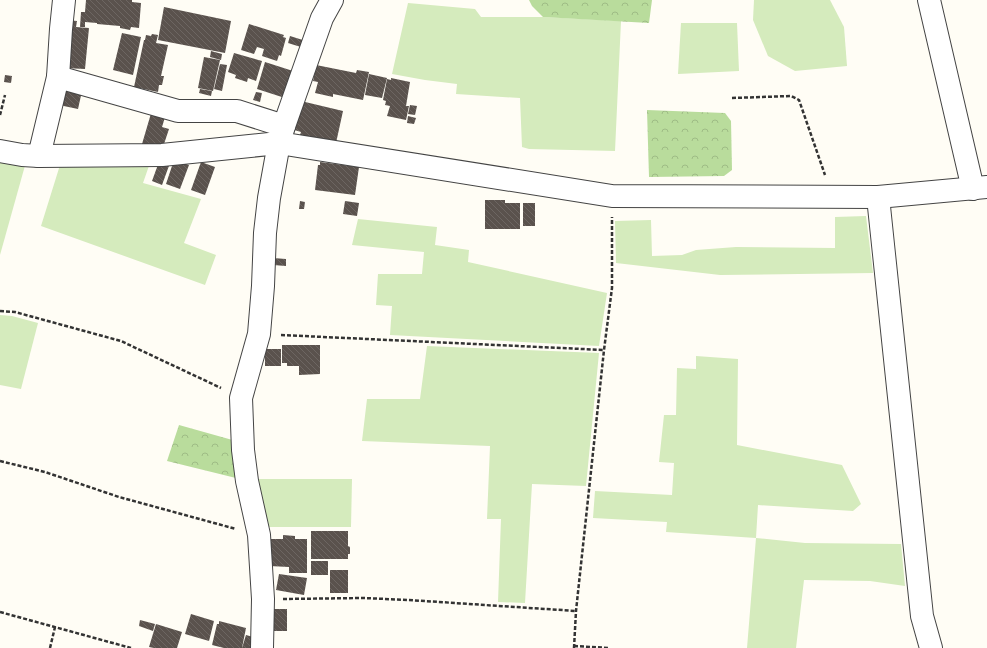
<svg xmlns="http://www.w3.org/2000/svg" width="987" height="648" viewBox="0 0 987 648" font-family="Spectral,serif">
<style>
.green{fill:#d5ebbd}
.forest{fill:url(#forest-crowns)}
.building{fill:url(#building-back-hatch)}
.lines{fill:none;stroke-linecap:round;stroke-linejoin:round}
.minor-casing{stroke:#444;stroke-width:24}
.path{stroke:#333;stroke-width:2.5;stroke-dasharray:4 2;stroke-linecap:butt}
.minor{stroke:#fff;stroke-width:22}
</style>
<defs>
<pattern id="forest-crowns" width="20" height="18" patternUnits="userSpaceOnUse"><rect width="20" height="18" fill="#b9dc9c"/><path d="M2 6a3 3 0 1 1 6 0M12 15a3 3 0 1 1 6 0" fill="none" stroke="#9ebc85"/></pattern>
<pattern id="building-back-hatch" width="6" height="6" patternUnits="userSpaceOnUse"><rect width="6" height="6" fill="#5a524d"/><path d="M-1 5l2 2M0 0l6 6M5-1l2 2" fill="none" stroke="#6d6662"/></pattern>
</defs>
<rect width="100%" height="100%" fill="#fffdf5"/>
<!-- green -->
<g class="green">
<polygon points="754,0 830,0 844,27 847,66 795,71 768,56 753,20"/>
<polygon points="408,3 475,9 481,17 543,17 621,21 615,151 529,149 522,147 520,98 456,94 457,84 425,80 392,74"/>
<polygon points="681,23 737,23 739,71 678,74"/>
<polygon points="0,158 26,162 0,255"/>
<polygon points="151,160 143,183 201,199 184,243 216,255 205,285 41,226 60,165"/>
<polygon points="866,216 873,273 720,275 616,263 615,221 651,220 652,256 682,255 696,250 736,247 835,248 835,217"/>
<polygon points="358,219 437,227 435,245 469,250 468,262 607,293 599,346 390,335 392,306 376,305 378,274 422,274 424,252 352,245"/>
<polygon points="0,315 12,316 38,323 21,389 0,385"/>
<polygon points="427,346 599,353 586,486 532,484 525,603 498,602 501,519 487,519 490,446 362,441 367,399 420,399"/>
<polygon points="696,356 738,359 737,445 842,465 861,504 853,511 758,505 756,538 805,543 901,544 905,586 870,581 804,580 796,648 747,648 756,538 666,532 667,522 593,518 595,491 672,495 674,463 659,462 664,415 676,415 677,368 696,369"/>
<polygon points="252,479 352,479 351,527 263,527"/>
</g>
<!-- forest -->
<g class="forest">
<polygon points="529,0 652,0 649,23 543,17 532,6"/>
<polygon points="647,110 725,113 731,121 732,170 724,176 649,177"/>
<polygon points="179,425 236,441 240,479 167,461"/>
</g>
<!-- building -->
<g class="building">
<polygon points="86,0 132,0 132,2 141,3 139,28 131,27 130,30 120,28 120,26 97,24 97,23 85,22 85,27 80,27 81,12 85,12"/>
<polygon points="164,7 231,21 225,53 158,40"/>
<polygon points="68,20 77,21 76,27 89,28 85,69 64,68"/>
<polygon points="249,24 284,35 283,37 286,38 281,56 279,55 277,61 262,56 264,49 257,47 254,54 241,50"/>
<polygon points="122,33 141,37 133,75 113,70"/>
<polygon points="152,34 158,35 156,43 168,45 161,76 164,76 162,85 159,85 158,92 134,87 144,40 145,40 146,35 151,36"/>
<polygon points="290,36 306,41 304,48 288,43"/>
<polygon points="211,51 222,54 221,60 210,57"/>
<polygon points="234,53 262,61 256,81 248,78 247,82 235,78 236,75 228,72"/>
<polygon points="204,57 220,60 213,91 198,88"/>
<polygon points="265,62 293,71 285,98 257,89"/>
<polygon points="220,64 227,65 222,91 214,89"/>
<polygon points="316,65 356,73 357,70 369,72 363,100 333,94 333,97 315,93 318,82 313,81"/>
<polygon points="369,74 387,78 382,98 365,95"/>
<polygon points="5,75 12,76 11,83 4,82"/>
<polygon points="391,78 410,82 406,106 409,106 406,120 387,116 390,106 385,105 386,101 383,100 387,79 391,80"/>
<polygon points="63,87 82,91 78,109 59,105"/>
<polygon points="200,89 212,91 211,96 199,93"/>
<polygon points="256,92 262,93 260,102 253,100"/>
<polygon points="301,101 343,111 336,143 300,135 301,132 291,129"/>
<polygon points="410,105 417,106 415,115 408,114"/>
<polygon points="152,110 166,114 162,127 169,129 164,144 142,144"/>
<polygon points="408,116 416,118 414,124 407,123"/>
<polygon points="160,159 170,163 162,185 152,181"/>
<polygon points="174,160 189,165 180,189 166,184"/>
<polygon points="201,162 215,167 205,195 191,190"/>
<polygon points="320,162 359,167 355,195 315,190 318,165 320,165"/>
<polygon points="485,200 505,200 505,203 520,203 520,229 485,229"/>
<polygon points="300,201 305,202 304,209 299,209"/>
<polygon points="345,201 359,203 357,216 343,214"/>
<rect x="523" y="203" width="12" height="23"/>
<polygon points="273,258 286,259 286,266 273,265"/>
<polygon points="282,345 320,345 320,374 299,375 299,366 287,366 287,363 282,363"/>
<rect x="265" y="349" width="16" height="17"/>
<polygon points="311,531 348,531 348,546 350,547 350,554 348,554 348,559 311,559"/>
<polygon points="283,535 295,536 295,539 307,539 307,573 289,573 289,567 269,566 269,539 283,539"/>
<rect x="311" y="561" width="17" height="14"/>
<rect x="330" y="570" width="18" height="23"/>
<polygon points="279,574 307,578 304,595 276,590"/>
<rect x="269" y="609" width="18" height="22"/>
<polygon points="191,614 214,621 209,641 185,634"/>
<polygon points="140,620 155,624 153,631 139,626"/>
<polygon points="219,621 246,628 242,648 224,648 212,645 217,624 219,624"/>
<polygon points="156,624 182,632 177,648 154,648 149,647"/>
<polygon points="246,635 253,637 250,648 242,648"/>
</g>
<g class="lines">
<defs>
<g id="minor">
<polyline points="929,0 973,189"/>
<polyline points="58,77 178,111 237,111 284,126"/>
<polyline points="0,151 22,155 39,156 162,155 279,143 612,196 878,197 987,187"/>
<polyline points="39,156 58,77 61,29 64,0"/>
<polyline points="878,197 922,616 931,648"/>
<polyline points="262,648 263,599 259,535 247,481 243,450 241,398 259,334 263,286 265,233 269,198 279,143 284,126 322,18 332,0"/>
</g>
</defs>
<!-- minor casing -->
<use href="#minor" class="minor-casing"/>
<!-- path -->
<g class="path">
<polyline points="732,98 791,96 799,100 825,175"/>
<polyline points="0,115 5,95"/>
<polyline points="0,311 15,312 121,341 221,388"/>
<polyline points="281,335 604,350"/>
<polyline points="0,461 45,472 119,497 236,529"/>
<polyline points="283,599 363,598 409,600 576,611"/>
<polyline points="0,612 131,648"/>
<polyline points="574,646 609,648"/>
<polyline points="50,648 55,627"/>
<polyline points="574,648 576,611 604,350 612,288 612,217"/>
</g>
<!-- minor -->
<use href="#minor" class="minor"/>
</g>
</svg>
